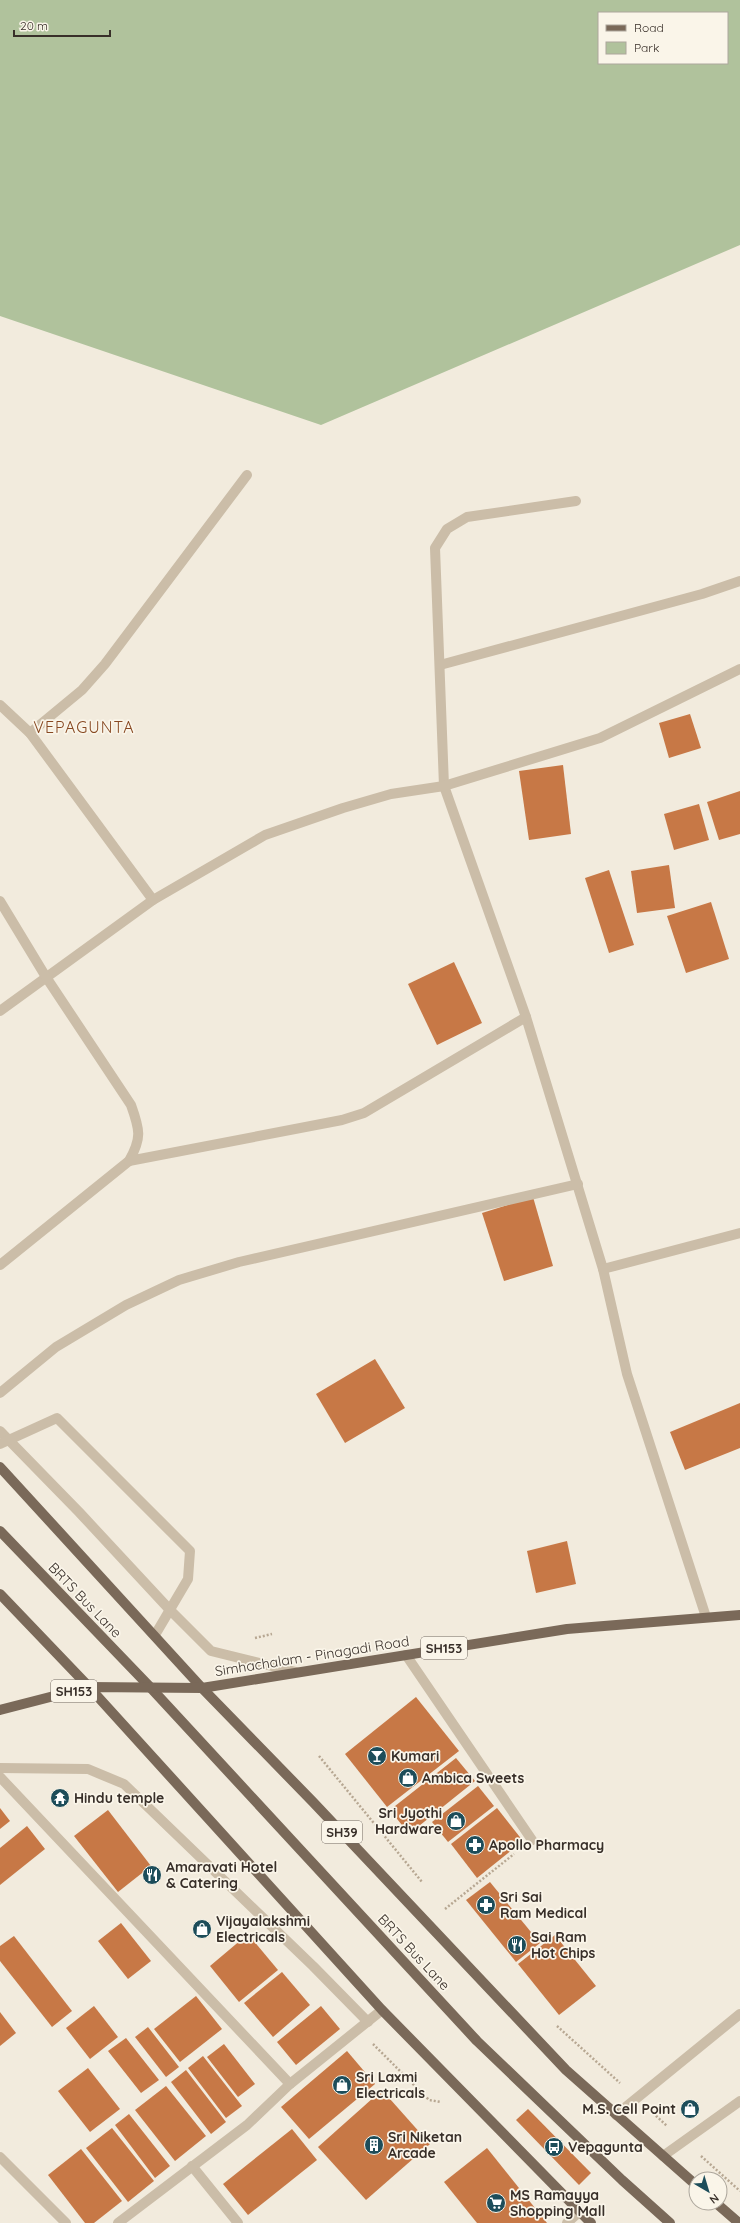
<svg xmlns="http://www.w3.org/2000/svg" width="740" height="2223" viewBox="0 0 740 2223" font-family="Quicksand,sans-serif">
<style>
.green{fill:#b0c29c;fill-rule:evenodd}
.building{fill:#c77846}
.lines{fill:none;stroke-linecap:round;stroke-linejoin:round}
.path{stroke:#b7a792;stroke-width:2.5;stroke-dasharray:2 2;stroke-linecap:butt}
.minor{stroke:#cbbda8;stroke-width:10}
.major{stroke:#7a6959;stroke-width:10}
.labels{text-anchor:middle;stroke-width:3.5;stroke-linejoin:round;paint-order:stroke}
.shield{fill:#faf5e9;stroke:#726a63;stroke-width:1}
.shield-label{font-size:13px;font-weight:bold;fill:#382f29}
.street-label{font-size:14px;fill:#382f29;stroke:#faf5e9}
.poi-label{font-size:14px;font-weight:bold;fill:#382f29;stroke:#faf5e9;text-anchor:start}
.quarter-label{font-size:16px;letter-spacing:1px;fill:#874821;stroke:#faf5e9}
</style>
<rect width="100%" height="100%" fill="#f2ebdd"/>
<!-- green -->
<path class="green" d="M0 0H740V245L321 425 0 316ZM599 13H727V63H599Z"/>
<!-- building -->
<g class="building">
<polygon points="690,714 701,748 669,758 659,723"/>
<polygon points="563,765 571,834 529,840 519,771"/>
<polygon points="740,791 740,834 719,840 707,802"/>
<polygon points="699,804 709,840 674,850 664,814"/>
<polygon points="669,865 675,908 637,913 631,871"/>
<polygon points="609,870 634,945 609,953 585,878"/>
<polygon points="711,902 729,959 686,973 667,916"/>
<polygon points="454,962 482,1023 437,1045 408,984"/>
<polygon points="533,1197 553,1266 504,1281 482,1213"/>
<polygon points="375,1359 405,1408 345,1443 316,1394"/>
<polygon points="740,1403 740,1448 685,1470 670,1432"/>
<polygon points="567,1541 576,1584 536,1593 527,1551"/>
<polygon points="416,1697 459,1751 387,1807 345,1754"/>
<polygon points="456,1758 475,1781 409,1834 390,1810"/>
<polygon points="478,1786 494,1806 448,1842 432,1822"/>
<polygon points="0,1808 10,1821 0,1829"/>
<polygon points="497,1808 523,1841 477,1878 451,1844"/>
<polygon points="108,1810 151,1866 118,1892 74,1836"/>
<polygon points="27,1826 45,1849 0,1885 0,1848"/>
<polygon points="490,1882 540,1943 516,1962 466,1900"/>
<polygon points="121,1923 151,1961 128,1979 98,1941"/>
<polygon points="248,1934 278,1970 239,2002 210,1966"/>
<polygon points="555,1935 596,1986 559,2015 518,1964"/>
<polygon points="14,1936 72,2011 52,2027 0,1961 0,1946"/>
<polygon points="282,1972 310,2005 273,2037 244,2003"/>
<polygon points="196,1996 222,2029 180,2062 154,2029"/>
<polygon points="94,2006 118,2037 90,2059 66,2028"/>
<polygon points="321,2006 340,2029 296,2065 277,2042"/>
<polygon points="0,2012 16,2033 0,2046"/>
<polygon points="148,2027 179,2067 166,2077 135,2037"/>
<polygon points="126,2038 159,2080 141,2093 108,2051"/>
<polygon points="224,2044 255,2084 238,2097 207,2057"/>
<polygon points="347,2051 375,2084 309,2139 281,2107"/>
<polygon points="203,2056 242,2106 226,2118 188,2068"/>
<polygon points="88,2068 120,2109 90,2132 58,2091"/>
<polygon points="186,2070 226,2122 211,2134 171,2082"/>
<polygon points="166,2086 206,2136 175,2161 135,2110"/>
<polygon points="382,2090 430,2144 366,2200 318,2147"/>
<polygon points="528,2109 591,2173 579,2185 516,2120"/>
<polygon points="129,2114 170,2166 155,2178 115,2125"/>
<polygon points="112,2128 154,2181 128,2202 86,2148"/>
<polygon points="292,2129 317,2160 248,2215 223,2184"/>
<polygon points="487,2148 547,2223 477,2223 444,2182"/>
<polygon points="81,2149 122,2201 94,2223 85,2223 48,2175"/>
</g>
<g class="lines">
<!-- path -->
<g class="path">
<polyline points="255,1638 272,1634"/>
<polyline points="319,1756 422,1882"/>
<polyline points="445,1909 514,1854"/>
<polyline points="557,2026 620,2083"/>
<polyline points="373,2044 429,2100 441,2102"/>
<polyline points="653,2113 667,2126"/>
<polyline points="701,2156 740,2191"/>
</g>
<!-- minor -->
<g class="minor">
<polyline points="576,501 467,517 447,529 435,548 444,786 526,1017 603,1269 627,1374 706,1617"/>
<polyline points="440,665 702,594 740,581"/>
<polyline points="0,705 30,733 153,900 0,1011"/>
<polyline points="30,733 82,690 105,664 247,475"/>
<polyline points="153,900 265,835 343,808 391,794 444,786 600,738 740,669"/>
<path d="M0 901 46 977 131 1105C140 1130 142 1138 129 1161L0 1265"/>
<polyline points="129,1161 342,1120 364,1113 526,1017"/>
<polyline points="603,1269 740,1233"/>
<polyline points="0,1393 56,1347 126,1305 179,1280 239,1262 578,1184"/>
<polyline points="0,1431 79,1512 170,1610 211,1651 296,1672"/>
<polyline points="0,1444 57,1418 190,1551 188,1579 155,1635"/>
<polyline points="406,1655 532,1840"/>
<polyline points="0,1768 88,1769 124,1784 313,1966 368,2022"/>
<polyline points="0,1777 290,2084"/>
<polyline points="616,2115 740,2014"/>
<polyline points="663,2156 740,2101"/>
<polyline points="0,2157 66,2223"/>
<polyline points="192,2166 238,2223"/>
<polyline points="118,2223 247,2125 290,2084 382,2010"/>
<polyline points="567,2223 579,2212"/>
</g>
<!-- major -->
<g class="major">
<polyline points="0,1467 202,1688 313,1802 566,2070 696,2185"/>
<polyline points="0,1531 150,1687 477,2041 622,2180 670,2223"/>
<polyline points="0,1594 89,1687 382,2010 591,2223"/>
<polyline points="0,1710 89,1687 202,1688 567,1629 740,1615"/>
<polyline points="716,2203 739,2223"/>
</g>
</g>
<!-- icons -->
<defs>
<symbol id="bar-disc" viewBox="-11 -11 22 22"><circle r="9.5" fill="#1d4d5a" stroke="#faf5e9"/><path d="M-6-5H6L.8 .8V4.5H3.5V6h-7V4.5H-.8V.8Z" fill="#fff"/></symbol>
<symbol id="shop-disc" viewBox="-11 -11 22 22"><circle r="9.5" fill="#1d4d5a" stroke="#faf5e9"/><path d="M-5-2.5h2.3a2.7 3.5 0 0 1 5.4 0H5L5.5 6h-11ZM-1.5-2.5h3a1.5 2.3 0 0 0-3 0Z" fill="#fff"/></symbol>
<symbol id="temple-disc" viewBox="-11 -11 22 22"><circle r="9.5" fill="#1d4d5a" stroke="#faf5e9"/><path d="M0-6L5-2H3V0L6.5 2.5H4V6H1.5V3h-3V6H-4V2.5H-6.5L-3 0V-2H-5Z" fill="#fff"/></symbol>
<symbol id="pharmacy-disc" viewBox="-11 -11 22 22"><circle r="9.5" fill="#1d4d5a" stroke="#faf5e9"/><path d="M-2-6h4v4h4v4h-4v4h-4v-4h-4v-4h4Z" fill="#fff"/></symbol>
<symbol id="restaurant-disc" viewBox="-11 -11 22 22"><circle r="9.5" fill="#1d4d5a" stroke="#faf5e9"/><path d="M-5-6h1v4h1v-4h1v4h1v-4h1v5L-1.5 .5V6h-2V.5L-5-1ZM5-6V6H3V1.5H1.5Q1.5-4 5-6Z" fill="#fff"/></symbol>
<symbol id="building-disc" viewBox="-11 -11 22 22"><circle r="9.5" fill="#1d4d5a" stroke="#faf5e9"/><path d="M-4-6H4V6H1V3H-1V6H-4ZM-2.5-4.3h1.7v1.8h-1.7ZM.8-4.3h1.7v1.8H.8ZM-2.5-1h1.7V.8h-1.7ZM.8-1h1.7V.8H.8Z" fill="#fff"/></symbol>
<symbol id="bus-disc" viewBox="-11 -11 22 22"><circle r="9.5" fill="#1d4d5a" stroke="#faf5e9"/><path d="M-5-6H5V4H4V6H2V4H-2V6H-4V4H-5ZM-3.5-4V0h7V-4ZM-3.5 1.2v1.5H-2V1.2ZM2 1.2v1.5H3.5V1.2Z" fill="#fff"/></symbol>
<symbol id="supermarket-disc" viewBox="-11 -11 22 22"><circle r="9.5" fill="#1d4d5a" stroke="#faf5e9"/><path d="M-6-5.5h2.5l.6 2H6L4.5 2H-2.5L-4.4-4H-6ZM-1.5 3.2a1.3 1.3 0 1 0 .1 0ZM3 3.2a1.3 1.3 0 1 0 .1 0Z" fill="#fff"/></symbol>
</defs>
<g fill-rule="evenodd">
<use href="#bar-disc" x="366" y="1745" width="22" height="22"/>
<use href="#shop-disc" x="397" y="1767" width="22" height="22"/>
<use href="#temple-disc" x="49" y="1787" width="22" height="22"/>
<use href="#shop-disc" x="445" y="1810" width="22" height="22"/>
<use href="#pharmacy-disc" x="464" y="1834" width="22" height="22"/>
<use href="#restaurant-disc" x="141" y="1864" width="22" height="22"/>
<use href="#pharmacy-disc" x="475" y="1894" width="22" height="22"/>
<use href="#shop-disc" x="191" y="1918" width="22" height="22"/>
<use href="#restaurant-disc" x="506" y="1934" width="22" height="22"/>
<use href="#shop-disc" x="331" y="2074" width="22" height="22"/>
<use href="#shop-disc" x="679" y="2098" width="22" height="22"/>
<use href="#building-disc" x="363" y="2134" width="22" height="22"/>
<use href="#bus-disc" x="543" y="2136" width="22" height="22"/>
<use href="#supermarket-disc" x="485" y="2192" width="22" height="22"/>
</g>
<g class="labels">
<!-- shield labels -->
<g class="shield">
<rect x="421" y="1637" width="46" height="22" rx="3"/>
<rect x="51" y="1680" width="46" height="22" rx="3"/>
<rect x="322" y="1821" width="40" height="22" rx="3"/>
</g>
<g class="shield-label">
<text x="444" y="1653">SH153</text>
<text x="74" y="1696">SH153</text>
<text x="342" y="1837">SH39</text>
</g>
<!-- street labels -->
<g class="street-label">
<text transform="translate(85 1600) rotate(46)" y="5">BRTS Bus Lane</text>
<text transform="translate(312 1656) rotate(-9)" y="5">Simhachalam - Pinagadi Road</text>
<text transform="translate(414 1952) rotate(47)" y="5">BRTS Bus Lane</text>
</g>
<!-- poi labels -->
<g class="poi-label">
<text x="391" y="1761">Kumari</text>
<text x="422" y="1783">Ambica Sweets</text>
<text x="74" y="1803">Hindu temple</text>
<text x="442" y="1818" text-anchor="end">Sri Jyothi<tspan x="442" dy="16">Hardware</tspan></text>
<text x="489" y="1850">Apollo Pharmacy</text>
<text x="166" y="1872">Amaravati Hotel<tspan x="166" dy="16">&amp; Catering</tspan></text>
<text x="500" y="1902">Sri Sai<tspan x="500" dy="16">Ram Medical</tspan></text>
<text x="216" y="1926">Vijayalakshmi<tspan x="216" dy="16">Electricals</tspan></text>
<text x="531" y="1942">Sai Ram<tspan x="531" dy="16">Hot Chips</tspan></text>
<text x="356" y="2082">Sri Laxmi<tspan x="356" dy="16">Electricals</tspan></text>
<text x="676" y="2114" text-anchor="end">M.S. Cell Point</text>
<text x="388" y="2142">Sri Niketan<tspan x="388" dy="16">Arcade</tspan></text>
<text x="568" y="2152">Vepagunta</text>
<text x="510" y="2200">MS Ramayya<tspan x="510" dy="16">Shopping Mall</tspan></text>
</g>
<!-- quarter labels -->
<g class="quarter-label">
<text x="84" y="733">VEPAGUNTA</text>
</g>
</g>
<!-- legend -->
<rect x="598" y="12" width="130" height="52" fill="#faf5e9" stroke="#aca69c"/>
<rect x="606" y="25" width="20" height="6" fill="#7a6959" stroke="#aca69c"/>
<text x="634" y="32" font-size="12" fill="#382f29">Road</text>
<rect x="606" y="42" width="20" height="12" fill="#b0c29c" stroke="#aca69c"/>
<text x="634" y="52" font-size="12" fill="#382f29">Park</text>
<!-- north arrow -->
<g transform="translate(708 2191) rotate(142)"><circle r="19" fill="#faf5e9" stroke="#aca69c"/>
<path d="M0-3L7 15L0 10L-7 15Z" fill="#1d4d5a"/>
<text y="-6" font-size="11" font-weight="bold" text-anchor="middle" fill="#382f29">N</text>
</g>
<!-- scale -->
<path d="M14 30v6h96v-6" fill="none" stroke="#382f29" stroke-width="2"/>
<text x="20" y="30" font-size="12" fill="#382f29" stroke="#faf5e9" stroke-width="3" paint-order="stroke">20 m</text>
</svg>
